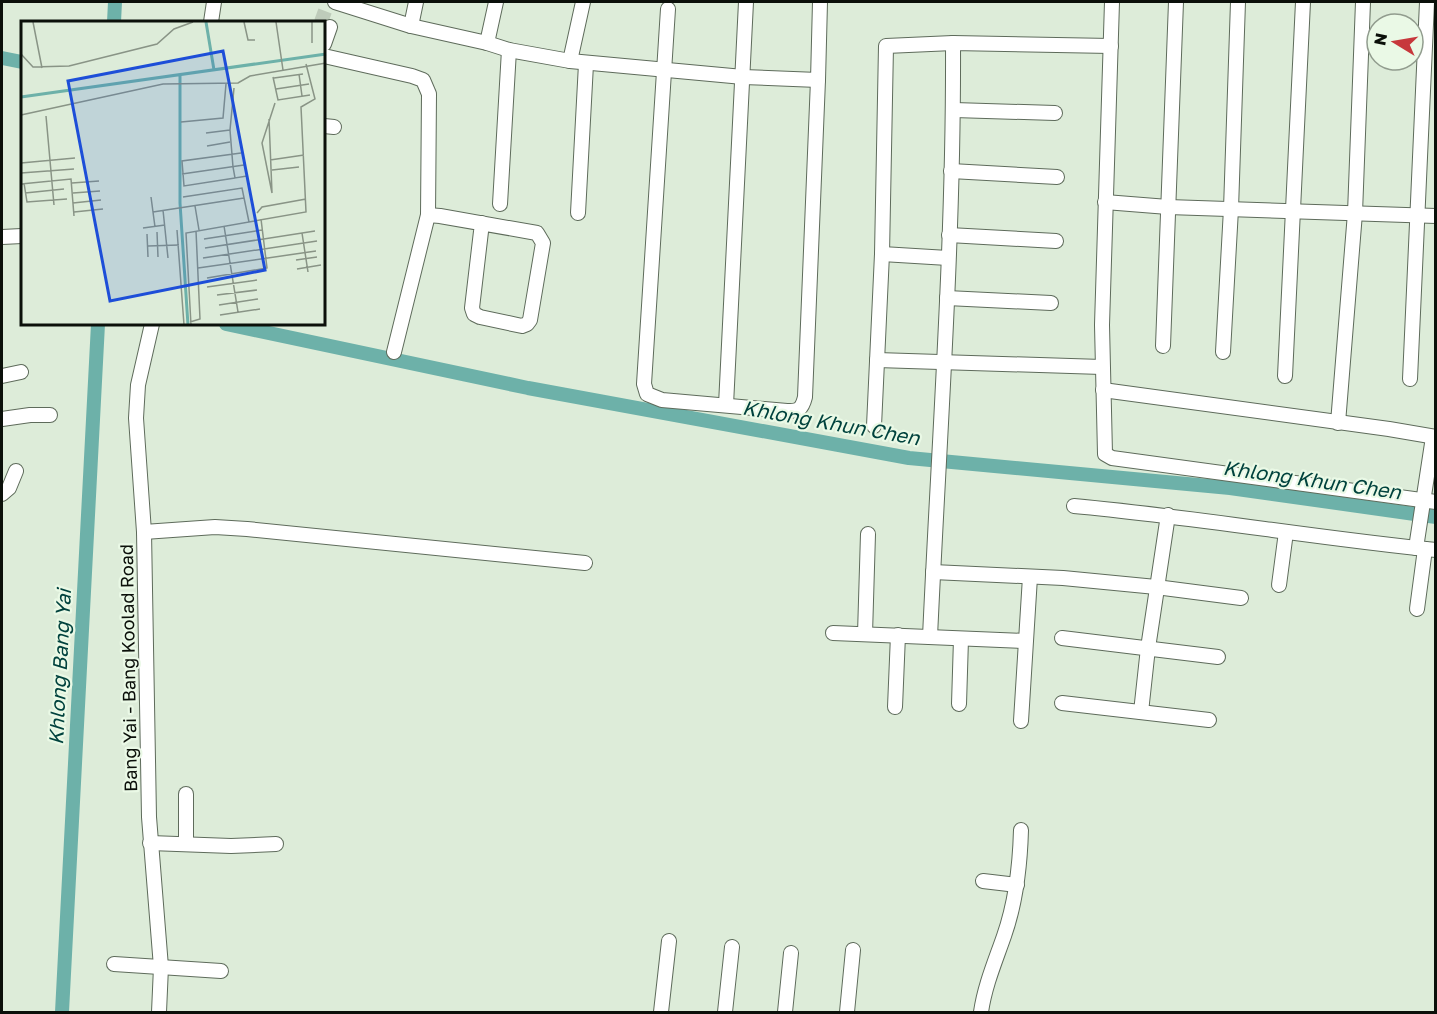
<svg xmlns="http://www.w3.org/2000/svg" width="1437" height="1014" viewBox="0 0 1437 1014" font-family="'Golos Text',sans-serif">
<style>
.lines{fill:none;stroke-linecap:round;stroke-linejoin:round}
.canal{stroke:#6db1a9;stroke-width:14}
.minor-tunnel{stroke:#becbba;stroke-width:14;stroke-dasharray:14 7;stroke-linecap:butt}
.minor-casing{stroke:#5e6b5b;stroke-width:16}
.minor{stroke:#fff;stroke-width:14}
.labels{text-anchor:middle;stroke-width:4.5;stroke-linejoin:round;paint-order:stroke}
.street-label{font-size:18px;fill:#0b100a;stroke:#eaf9e6}
.water-label{font-size:20px;font-style:italic;fill:#00423d;stroke:#eaf9e6}
.inset-river{fill:none;stroke:#6db1a9;stroke-width:3}
.inset-road{fill:none;stroke:#899486;stroke-width:1.5}
.view{fill:#1d4ed8;fill-opacity:0.15;stroke:#1d4ed8;stroke-width:3}
.inset-edge{fill:none;stroke:#0b100a;stroke-width:3}
</style>
<rect width="100%" height="100%" fill="#ddecd9"/>
<g class="lines">
<!-- canal -->
<g class="canal">
<polyline points="114,22 115,2"/>
<polyline points="2,58 22,62"/>
<polyline points="226,324 528,388 909,458 1230,488 1436,517"/>
<polyline points="62,1012 98,324"/>
</g>
<!-- minor-tunnel -->
<polyline class="minor-tunnel" points="321,22 325,11"/>
<defs>
<g id="minor">
<polyline points="335,2 411,26 487,43 509,50 570,61 743,77 818,80 820,2"/>
<polyline points="1112,2 1102,325 1105,454 1112,458 1436,502"/>
<path d="M668 9 644 384 647 394 662 400 787 411C799 411 802 409 805 397L818 80"/>
<polyline points="211,22 214,2"/>
<polyline points="411,26 416,2"/>
<polyline points="487,43 496,2"/>
<polyline points="324,44 330,27"/>
<polyline points="324,56 412,76 423,80 429,94 428,215 394,352"/>
<polyline points="570,61 583,2"/>
<polyline points="954,110 1055,113"/>
<polyline points="324,126 334,127"/>
<polyline points="951,171 1057,177"/>
<polyline points="1105,202 1168,207 1436,216"/>
<polyline points="500,204 509,50"/>
<polyline points="578,213 586,64"/>
<polyline points="428,215 440,216 537,233 543,243 530,320 527,324 522,326 480,317 474,314 472,308 482,223"/>
<polyline points="949,235 1056,241"/>
<polyline points="2,237 22,236"/>
<polyline points="882,254 948,258"/>
<polyline points="947,298 1051,303"/>
<polyline points="152,324 138,385 136,418 144,532 149,817 161,967 159,1012"/>
<polyline points="1163,346 1176,2"/>
<polyline points="1223,352 1231,209 1238,2"/>
<polyline points="877,360 1102,367"/>
<polyline points="2,376 21,372"/>
<polyline points="1285,376 1303,2"/>
<polyline points="1410,379 1427,2"/>
<polyline points="1103,390 1389,429 1436,437"/>
<polyline points="726,405 746,2"/>
<polyline points="2,419 30,415 50,415"/>
<polyline points="1338,423 1355,213 1363,2"/>
<polyline points="874,426 882,254 886,46 953,43 1111,46"/>
<polyline points="2,494 9,488 16,471"/>
<path d="M1074 506C1195 517 1315 538 1436 550"/>
<polyline points="144,532 215,527 247,529 585,563"/>
<polyline points="1416,548 1433,437"/>
<polyline points="933,572 1063,578 1156,587 1241,598"/>
<polyline points="1279,585 1286,532"/>
<polyline points="1417,609 1425,549"/>
<polyline points="833,633 1025,641"/>
<polyline points="865,634 868,534"/>
<path d="M930 637C939 439 954 241 953 43"/>
<polyline points="1062,638 1218,657"/>
<polyline points="1062,703 1209,720"/>
<polyline points="959,704 961,639"/>
<polyline points="895,707 898,635"/>
<polyline points="1141,712 1148,648 1168,515"/>
<polyline points="1021,721 1030,577"/>
<polyline points="150,843 231,846 276,844"/>
<polyline points="186,844 186,794"/>
<polyline points="983,881 1017,885"/>
<polyline points="114,964 221,971"/>
<polyline points="661,1012 669,941"/>
<polyline points="725,1012 732,947"/>
<polyline points="785,1012 791,953"/>
<polyline points="847,1012 853,950"/>
<path d="M981 1012C985 985 995 962 1004 936 1016 902 1020 866 1021 830"/>
</g>
</defs>
<!-- minor casing -->
<use href="#minor" class="minor-casing"/>
<!-- minor -->
<use href="#minor" class="minor"/>
</g>
<g class="labels">
<!-- street labels -->
<g class="street-label">
<text transform="translate(129 668) rotate(-91)" y="6">Bang Yai - Bang Koolad Road</text>
</g>
<!-- water labels -->
<g class="water-label">
<text transform="translate(831 423) rotate(10)" y="7">Khlong Khun Chen</text>
<text transform="translate(1312 480) rotate(8)" y="7">Khlong Khun Chen</text>
<text transform="translate(60 667) rotate(-87)" y="7">Khlong Bang Yai</text>
</g>
</g>
<!-- overview -->
<g transform="translate(21 21)">
<rect width="304" height="304" fill="#ddecd9"/>
<path class="inset-river" d="M185 1 193 49M159 54V182L167 304M0 76 305 33"/>
<path class="inset-road" d="M12 1 21 47M223 1 227 19H234M255 1 262 49M291 1V22M0 33 12 46 48 45 136 23 153 8 172 1M278 53 281 75M252 56 257 79 289 74M253 57 282 53M213 67 209 109 212 146 214 157 226 155M255 68 288 63M0 94 142 63 217 62 229 55 305 42M25 95 33 184M248 98 251 172M160 101 202 97 205 63M185 112 209 109M186 125 209 121M249 139 283 134M0 142 54 137M251 149 278 146M0 152 53 148M161 153 223 144M214 157 163 165 161 140 220 132M3 162 6 181 46 178M51 162 78 160M0 163 50 158 53 195M4 172 43 168M52 172 79 170M251 172 241 122 254 82M130 176 134 206M162 176 221 167 228 201M52 182 80 179M174 185 178 209M142 189 147 237M53 191 82 188M132 191 223 177M236 192 241 186 285 178M203 205 217 291M122 207 144 204M156 209 163 304M136 211 137 236M281 212 287 251M126 213 127 236M183 218 241 209M127 225 158 224M184 227 294 210M182 237 296 220M275 239 296 236M177 247 295 230M276 248 300 244M186 257 246 247 240 198M186 266 236 259M196 274 236 269M198 284 237 278M199 294 239 288M169 301 179 298 175 210M170 304 165 212 285 191 280 86 294 78 285 43"/>
<path class="view" d="M202 30 244 249 89 280 47 60Z"/>
<rect width="304" height="304" class="inset-edge"/>
</g>
<!-- border -->
<rect width="1437" height="1014" fill="none" stroke="#0b100a" stroke-width="6"/>
<!-- north arrow -->
<g transform="translate(1395 42) rotate(281)"><circle r="28" fill="#eaf9e6" stroke="#919c8e" stroke-width="1.5"/>
<path d="M0-4.5L10 22L0 15L-10 22Z" fill="#c7383c"/>
<text y="-9" font-size="16" font-weight="bold" text-anchor="middle" fill="#0b100a">N</text>
</g>
</svg>
